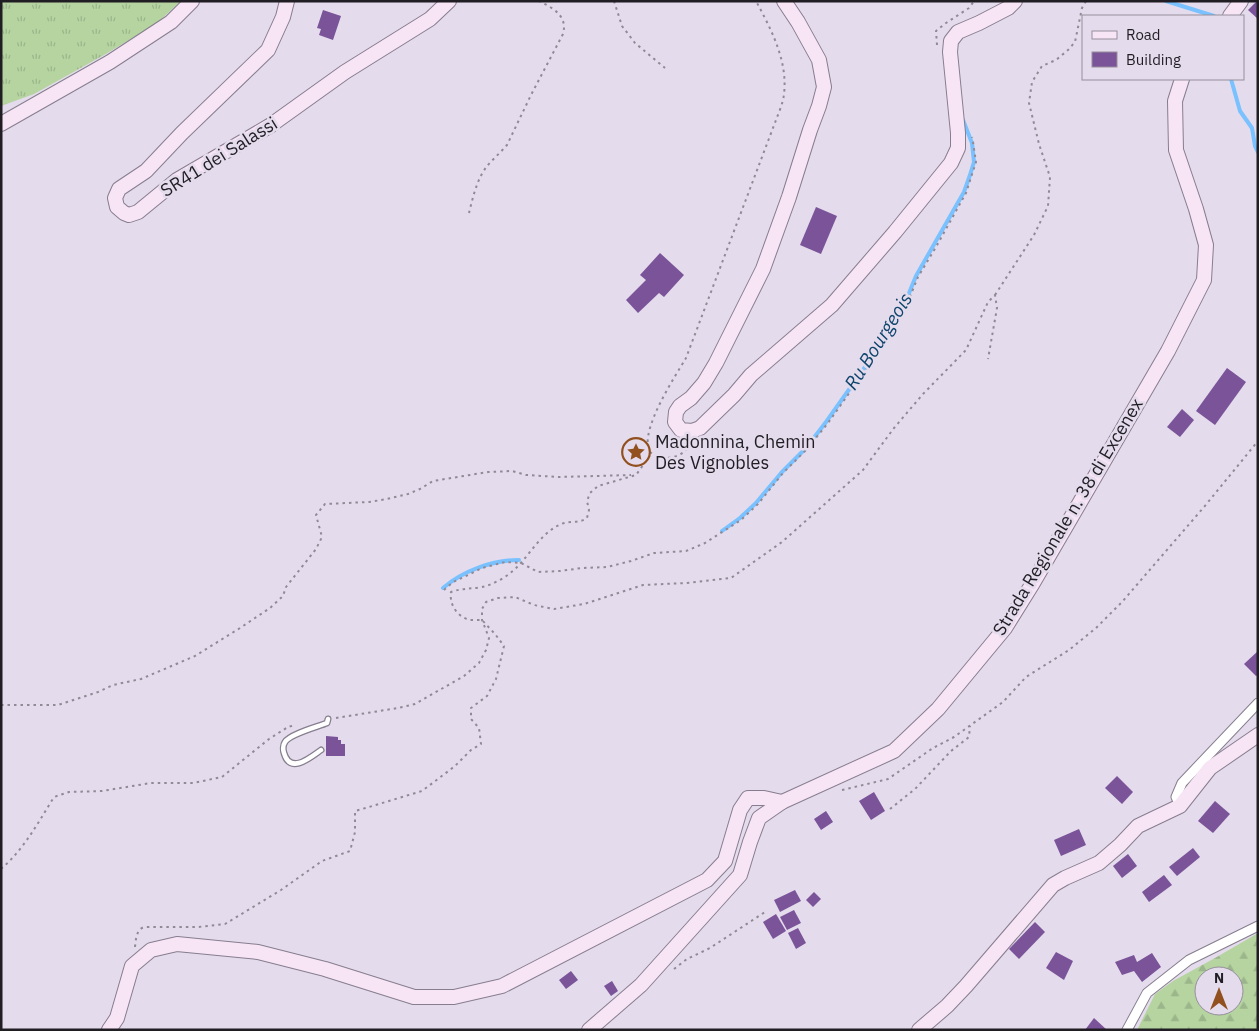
<svg xmlns="http://www.w3.org/2000/svg" width="1259" height="1031" viewBox="0 0 1259 1031" font-family="'IBM Plex Sans',sans-serif">
<style>
.grass{fill:url(#grass-tufts)}
.forest{fill:url(#forest-firs);fill-rule:evenodd}
.lines{fill:none;stroke-linecap:round;stroke-linejoin:round}
.stream{stroke:#79c1ff;stroke-width:4}
.building{fill:#7a5399}
.lane-casing{stroke:#867e8e;stroke-width:7}
.street-casing{stroke:#867e8e;stroke-width:11}
.secondary-casing{stroke:#867e8e;stroke-width:16}
.path{stroke:#908a96;stroke-width:2;stroke-dasharray:2.5 4;stroke-linecap:butt}
.lane{stroke:#fff;stroke-width:4.5}
.street{stroke:#fff;stroke-width:9}
.secondary{stroke:#f7e4f5;stroke-width:14}
.labels{text-anchor:middle;stroke-width:5;stroke-linejoin:round;paint-order:stroke}
.street-label{font-size:18px;fill:#201d23;stroke:#e4dbec}
.poi-label{font-size:18px;fill:#201d23;stroke:#e4dbec;text-anchor:start}
.water-label{font-size:19px;font-style:italic;fill:#0f456d;stroke:#e4dbec}
</style>
<defs>
<pattern id="grass-tufts" width="24" height="20" patternUnits="userSpaceOnUse" patternTransform="scale(1.25)"><rect width="24" height="20" fill="#b5d4a0"/><path d="M3 7l-1-3M5 7V3M7 7l1-3M15 17l-1-3M17 17v-4M19 17l1-3" fill="none" stroke="#9bb68a"/></pattern>
<pattern id="forest-firs" width="22" height="20" patternUnits="userSpaceOnUse" patternTransform="scale(1.25)"><rect width="22" height="20" fill="#b5d4a0"/><path d="M5 1l3.5 6h-7zM16 11l3.5 6h-7z" fill="#9bb68a"/></pattern>
</defs>
<rect width="100%" height="100%" fill="#e4dbec"/>
<!-- grass -->
<polygon class="grass" points="1,1 181,1 156,24 104,55 34,94 1,106"/>
<!-- forest -->
<path class="forest" d="M1258 933V1030H1137L1155 994 1173 981 1215 958ZM1204 976H1234V1006H1204Z"/>
<g class="lines">
<!-- stream -->
<g class="stream">
<polyline points="1166,1 1214,16"/>
<polyline points="1231,79 1240,111 1252,128 1255,146 1258,152"/>
<polyline points="722,531 740,518 756,503 782,472 806,448 826,422 870,360 905,303 916,276 964,192 970,175 974,162 972,143 963,120"/>
<path d="M443 588C463 571 492 560 519 560"/>
</g>
</g>
<!-- building -->
<g class="building">
<polygon points="1257,1 1258,1 1258,19 1248,10"/>
<polygon points="323,10 341,16 333,40 319,35 321,29 317,28"/>
<polygon points="816,207 837,216 821,254 800,245"/>
<polygon points="660,253 684,275 664,297 659,293 638,313 626,300 646,280 640,275"/>
<polygon points="1227,368 1246,382 1215,425 1196,411"/>
<polygon points="1182,409 1194,420 1180,437 1167,427"/>
<polygon points="1258,651 1258,675 1256,676 1244,664"/>
<polygon points="326,736 338,737 338,740 341,740 341,744 345,744 345,756 326,756"/>
<polygon points="1117,776 1133,792 1122,804 1105,788"/>
<polygon points="874,792 885,811 871,820 859,801"/>
<polygon points="1215,801 1230,814 1213,833 1198,821"/>
<polygon points="826,811 833,822 821,830 814,819"/>
<polygon points="1079,829 1086,845 1061,856 1054,840"/>
<polygon points="1193,848 1200,857 1177,876 1169,867"/>
<polygon points="1128,854 1137,866 1122,878 1113,866"/>
<polygon points="1164,875 1172,885 1149,902 1142,892"/>
<polygon points="795,890 801,901 780,912 774,900"/>
<polygon points="814,892 821,899 813,907 806,900"/>
<polygon points="794,910 801,923 787,930 780,917"/>
<polygon points="776,914 786,931 773,939 763,922"/>
<polygon points="1035,922 1045,932 1019,959 1009,949"/>
<polygon points="798,928 806,943 796,949 788,933"/>
<polygon points="1056,952 1073,961 1064,980 1046,968"/>
<polygon points="1152,953 1161,967 1142,982 1134,971 1122,975 1115,962 1134,955 1137,962"/>
<polygon points="571,971 578,980 566,989 559,980"/>
<polygon points="612,981 618,991 611,996 604,986"/>
<polygon points="1094,1018 1107,1030 1085,1030"/>
</g>
<g class="lines">
<defs>
<path id="lane" d="M321 750C311 757 290 775 284 753 283 750 283 745 285 742 290 734 317 727 327 723L328 719"/>
<g id="street">
<polyline points="1180,806 1176,797 1182,783 1258,703"/>
<polyline points="1127,1030 1147,993 1189,960 1258,926"/>
</g>
<g id="secondary">
<polyline points="287,1 283,17 268,50 182,133 146,171 119,189 115,198 117,207 124,213 129,215 138,212 177,180 271,125 345,72 430,19 449,1"/>
<polyline points="784,1 798,22 819,60 824,87 819,106 810,130 789,197 763,269 716,363 704,383 691,398 680,406 676,412 675,422 681,430 692,431 700,428 734,395 751,375 832,305 895,232 951,163 958,148 958,133 950,52 951,41 958,32 979,23 1008,8 1015,1"/>
<polyline points="1230,16 1241,1"/>
<polyline points="1,124 110,62 171,22 192,1"/>
<polyline points="109,1030 117,1018 132,966 151,950 177,944 258,952 325,969 414,997 454,997 502,986 707,880 725,861 740,810 748,798 764,798 782,802"/>
<polyline points="589,1030 641,985 740,875 750,842 759,818 782,802 894,751 938,709 1005,628 1033,583 1168,351 1204,280 1206,245 1196,209 1176,150 1175,101 1182,79"/>
<polyline points="919,1030 947,1006 966,986 1053,885 1065,878 1099,863 1120,845 1138,826 1180,806 1210,768 1258,735"/>
</g>
</defs>
<!-- lane casing -->
<use href="#lane" class="lane-casing"/>
<!-- street casing -->
<use href="#street" class="street-casing"/>
<!-- secondary casing -->
<use href="#secondary" class="secondary-casing"/>
<!-- path -->
<g class="path">
<polyline points="614,1 622,26 635,43 665,68"/>
<polyline points="937,45 936,31 946,23 969,8 974,1"/>
<path d="M469 213C473 197 477 178 488 165 494 158 501 152 507 145L531 95 563 34C568 16 553 8 539 1"/>
<polyline points="995,295 1034,235 1048,206 1050,177 1039,144 1029,103 1032,82 1042,66 1056,60 1068,50 1075,42 1082,8 1086,1"/>
<path d="M689 442C688 460 651 464 648 447 644 424 674 378 686 358L776 120C779 112 783 103 784 94 788 61 771 29 756 1"/>
<polyline points="444,590 453,582 468,575 482,568 505,562 521,563 538,572 560,571 582,568 607,567 631,561 654,553 686,551 705,543 741,520 758,504 783,473 807,449 828,423 872,361 907,304 918,277 936,247 966,193 976,162 973,142 972,137"/>
<polyline points="1,705 58,705 98,692 113,685 141,679 195,656 240,628 270,608 283,596 286,587 316,549 322,537 316,515 325,504 369,502 387,499 408,494 420,489 433,481 488,472 512,471 526,475 559,477 631,475"/>
<polyline points="336,718 398,708 415,704 464,676 479,663 486,650 489,638 482,620 482,609 486,602 498,598 515,597 534,605 554,609 584,604 643,585 686,583 731,578 782,542 863,470 894,428 923,394 966,350 988,302 995,295 997,308 988,359"/>
<polyline points="842,790 888,779 933,748 954,737 1003,702 1026,677 1069,650 1096,628 1122,602 1204,507 1258,441"/>
<polyline points="890,809 915,789 951,751 969,737 970,726"/>
<path d="M1 869C24 849 38 823 54 797L69 792 102 791 151 783H193L222 777 269 739 288 727 295 725"/>
<path d="M135 947C136 939 136 930 144 927H198L225 924 281 890 322 861 350 851 355 832V811L369 807 422 791 455 766 471 750 481 744 479 728 471 719V708L487 696 496 679 504 646 495 634 482 620C478 620 474 620 470 620 457 617 449 604 451 592 462 588 471 589 482 587 491 585 501 580 509 574 528 560 537 536 559 525 568 520 579 524 587 518L589 510 587 501 590 493 598 486 636 475 651 454"/>
<polyline points="674,969 687,959 710,948 765,912"/>
</g>
<!-- lane -->
<use href="#lane" class="lane"/>
<!-- street -->
<use href="#street" class="street"/>
<!-- secondary -->
<use href="#secondary" class="secondary"/>
</g>
<!-- icons -->
<defs>
<symbol id="sight-ring" viewBox="-11 -11 22 22"><circle r="9.5" fill="#e4dbec" stroke="#92501f" stroke-width="1.5"/><path d="M0-6L1.8-2.2L6-1.7L2.9 1.2L3.7 5.4L0 3.3L-3.7 5.4L-2.9 1.2L-6-1.7L-1.8-2.2Z" fill="#92501f"/></symbol>
</defs>
<g fill-rule="evenodd">
<use href="#sight-ring" x="620" y="436" width="32" height="32"/>
</g>
<g class="labels">
<!-- street labels -->
<g class="street-label">
<text transform="translate(219 157) rotate(-32)" y="6">SR41 dei Salassi</text>
<text transform="translate(1068 517) rotate(-59)" y="6">Strada Regionale n. 38 di Excenex</text>
</g>
<!-- poi labels -->
<g class="poi-label">
<text x="655" y="448">Madonnina, Chemin<tspan x="655" dy="21">Des Vignobles</tspan></text>
</g>
<!-- water labels -->
<g class="water-label">
<text transform="translate(878 341) rotate(-58)" y="7">Ru Bourgeois</text>
</g>
</g>
<!-- border -->
<rect width="1259" height="1031" fill="none" stroke="#201d23" stroke-width="5"/>
<!-- legend -->
<rect x="1082" y="15" width="162" height="65" fill="#e4dbec" stroke="#968f9c"/>
<rect x="1092" y="31" width="25" height="8" fill="#f7e4f5" stroke="#968f9c"/>
<text x="1126" y="40" font-size="15" fill="#201d23">Road</text>
<rect x="1092" y="52" width="25" height="15" fill="#7a5399" stroke="#968f9c"/>
<text x="1126" y="65" font-size="15" fill="#201d23">Building</text>
<!-- north arrow -->
<g transform="translate(1219 991)"><circle r="24" fill="#e4dbec" stroke="#968f9c"/>
<path d="M0-4L9 19L0 12L-9 19Z" fill="#92501f"/>
<text y="-8" font-size="14" font-weight="bold" text-anchor="middle" fill="#201d23">N</text>
</g>
</svg>
